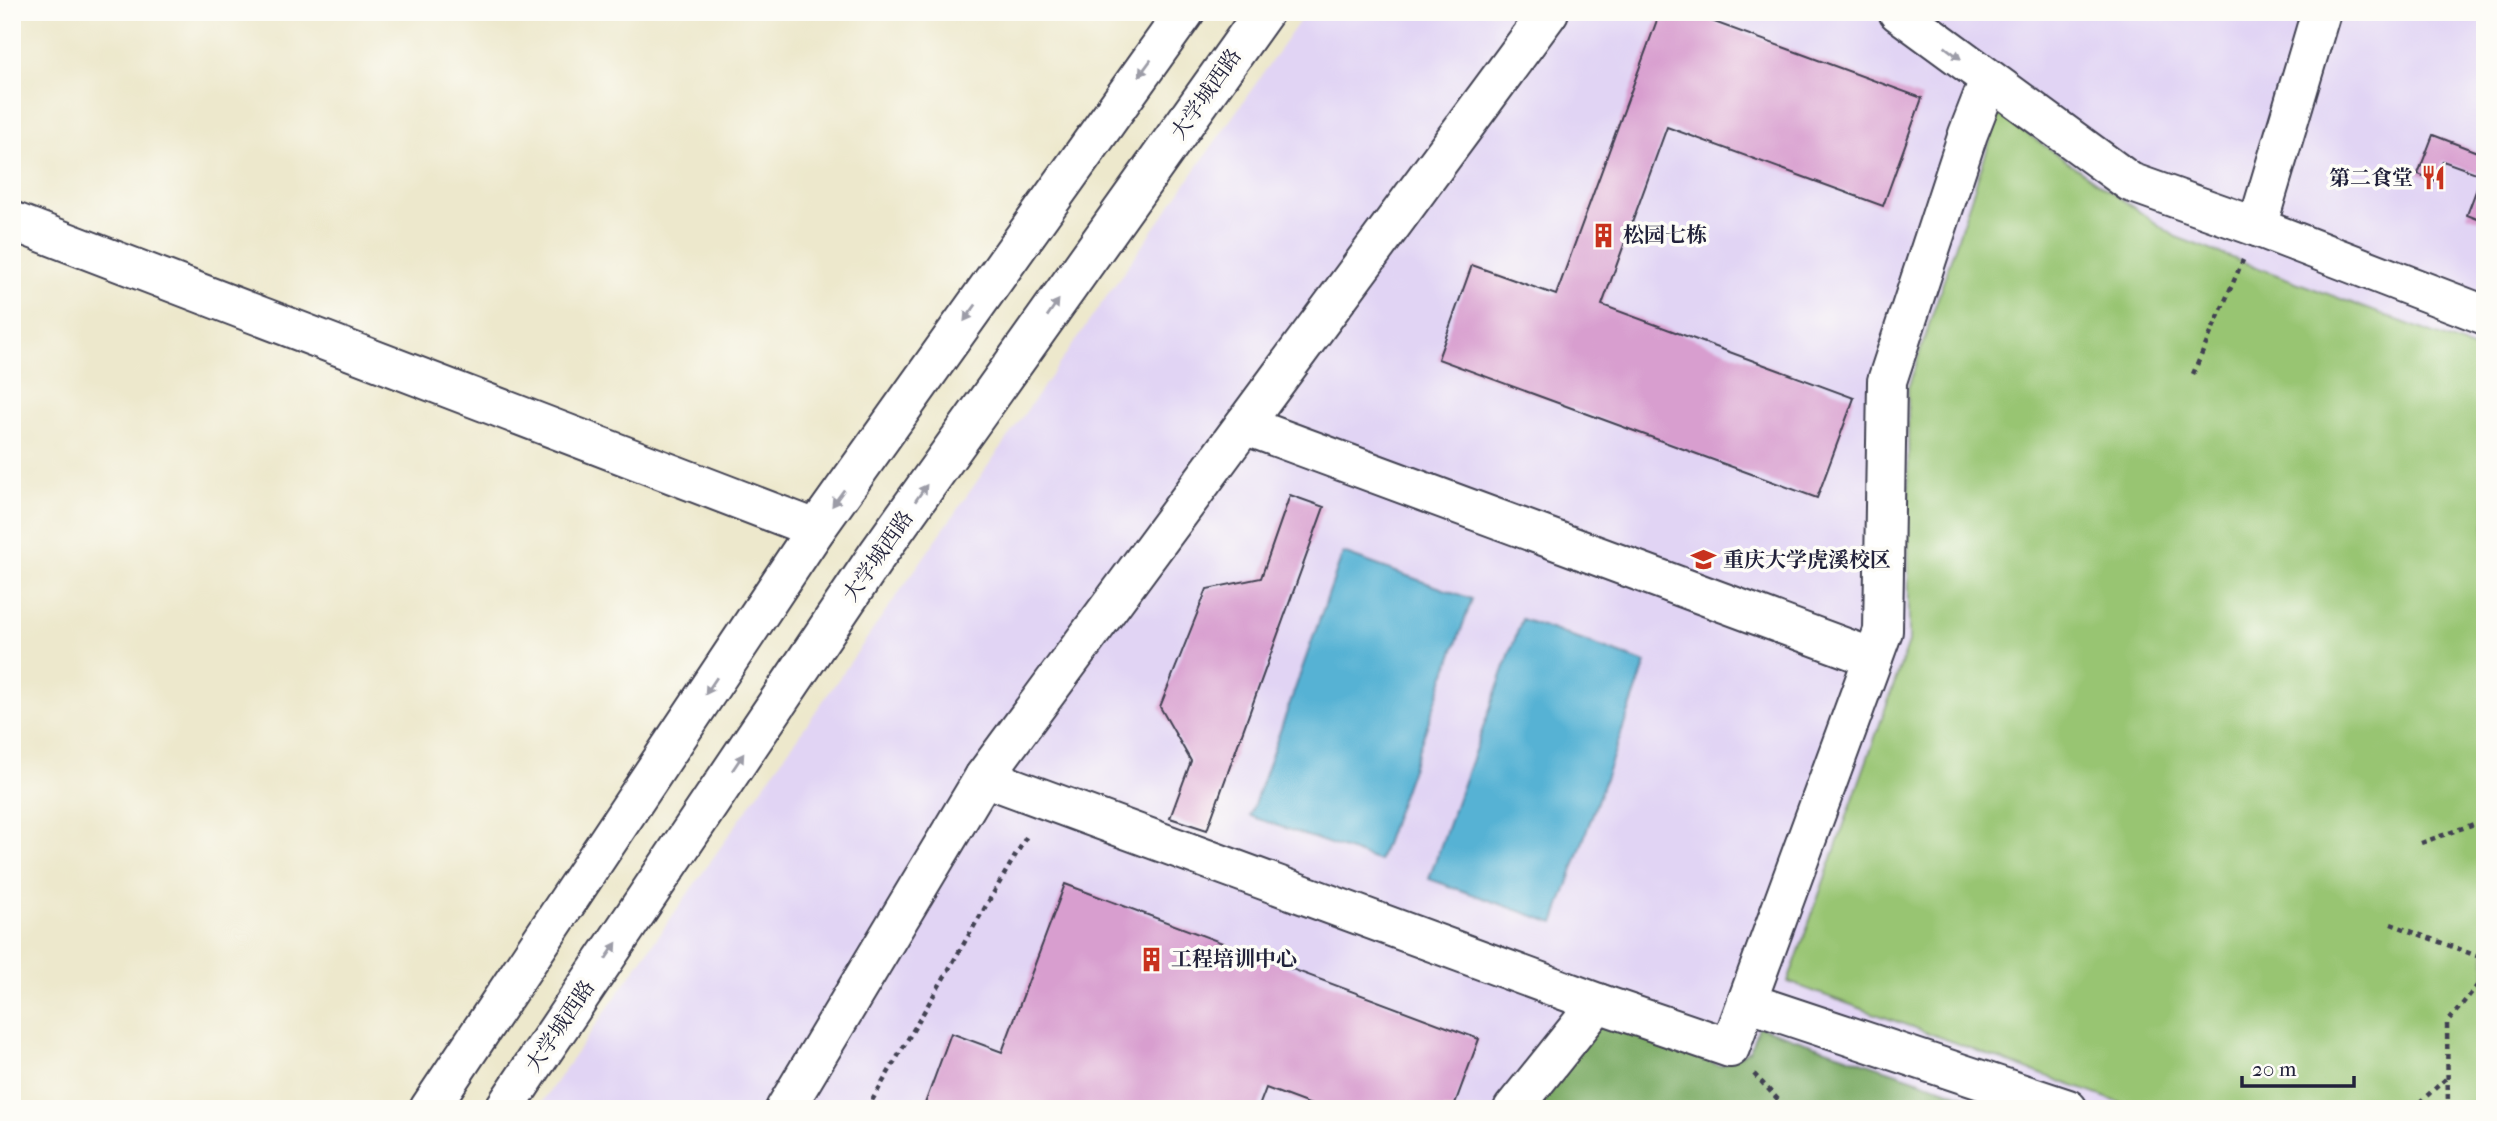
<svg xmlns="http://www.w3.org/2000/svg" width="2497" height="1121" viewBox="0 0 2497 1121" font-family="'IM FELL French Canon','Noto Serif SC',serif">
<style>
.built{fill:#e1d4f4}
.green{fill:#98c572;stroke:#5d7456;stroke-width:2}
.forest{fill:#7aaa64;stroke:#4e6650;stroke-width:2}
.water{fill:#56b2d4;stroke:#3c6a88;stroke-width:2}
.building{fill:#d89ecf}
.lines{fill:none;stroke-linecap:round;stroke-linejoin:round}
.minor-casing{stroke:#404051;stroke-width:42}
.major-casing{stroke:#404051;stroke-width:42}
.path{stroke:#404051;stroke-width:4.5;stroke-dasharray:5 5;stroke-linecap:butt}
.minor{stroke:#fff;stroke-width:38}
.major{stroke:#fff;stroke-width:38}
.oneway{fill:#9c9ca7}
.labels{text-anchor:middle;stroke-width:7;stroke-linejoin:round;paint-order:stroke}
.street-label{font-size:21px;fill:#22223b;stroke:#fdfcf7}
.poi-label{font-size:21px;font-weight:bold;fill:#22223b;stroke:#fdfcf7;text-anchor:start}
</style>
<rect width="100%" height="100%" fill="#fdfcf7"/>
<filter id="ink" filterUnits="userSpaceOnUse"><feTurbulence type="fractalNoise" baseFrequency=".0143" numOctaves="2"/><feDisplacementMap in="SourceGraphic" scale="14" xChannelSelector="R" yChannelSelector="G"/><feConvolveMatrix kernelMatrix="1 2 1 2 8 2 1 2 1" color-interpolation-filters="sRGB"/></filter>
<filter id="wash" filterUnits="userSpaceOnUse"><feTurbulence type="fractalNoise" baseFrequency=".00686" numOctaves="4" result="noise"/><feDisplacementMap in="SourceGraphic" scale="28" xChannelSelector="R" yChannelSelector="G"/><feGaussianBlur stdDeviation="1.57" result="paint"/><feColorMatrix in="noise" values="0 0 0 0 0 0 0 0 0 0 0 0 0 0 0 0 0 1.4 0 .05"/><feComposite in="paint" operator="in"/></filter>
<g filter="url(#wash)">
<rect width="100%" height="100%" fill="#ede8cc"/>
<!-- built -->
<polygon class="built" points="1306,12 2485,12 2485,1109 537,1109"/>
<!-- green -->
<polygon class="green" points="1999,114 2176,237 2485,353 2485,1109 2137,1109 1788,982 1909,642 1908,388"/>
<!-- forest -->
<polygon class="forest" points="1600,1022 1721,1066 1750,1050 1758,1026 2003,1109 1530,1109"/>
<!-- water -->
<g class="water">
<polygon points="1343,553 1472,599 1379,861 1250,816"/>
<polygon points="1522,619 1646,663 1554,923 1429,879"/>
</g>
<g id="blocks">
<!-- building -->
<g class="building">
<polygon points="1660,12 1687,12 1922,98 1883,206 1667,127 1602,305 1854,398 1817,498 1438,359 1472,265 1556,295"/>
<polygon points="2433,135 2485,155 2485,222 2467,215 2482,175 2443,161 2436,181 2418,174"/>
<polygon points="1290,495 1324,507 1207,830 1170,818 1191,761 1160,707 1207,589 1261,578"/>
<polygon points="1065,884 1479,1039 1453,1109 1322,1109 1266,1088 1258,1109 923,1109 951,1033 1002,1052"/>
</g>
</g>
</g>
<g filter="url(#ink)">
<use href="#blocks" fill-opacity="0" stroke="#404051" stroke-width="2"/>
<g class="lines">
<defs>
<g id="minor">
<polyline points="1898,12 2130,182 2257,227 2485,315"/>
<polyline points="12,221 816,529"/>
<polyline points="2257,227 2321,12"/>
<polyline points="1244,425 1873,658"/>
<polyline points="984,777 1598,1003"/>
<polyline points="1747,1002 2068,1109"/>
<polyline points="785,1109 984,777 1549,12"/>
<polyline points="1513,1109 1598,1003 1730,1048 1883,631 1887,381 1968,134 1989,80"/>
</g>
<g id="major">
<polyline points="429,1109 816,529 1185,12"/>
<polyline points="504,1109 877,555 1264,12"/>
</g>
</defs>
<!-- minor casing -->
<use href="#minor" class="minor-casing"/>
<!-- major casing -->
<use href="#major" class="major-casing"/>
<!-- path -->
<g class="path">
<polyline points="2193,374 2243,260"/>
<polyline points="2421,843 2485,820"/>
<polyline points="2391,924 2485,959"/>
<polyline points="1754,1074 1787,1109"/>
<polyline points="867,1109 1028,834"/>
<polyline points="2412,1109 2448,1077"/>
<polyline points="2448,1109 2447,1023 2485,976"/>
</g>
<!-- minor -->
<use href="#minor" class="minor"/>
<!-- major -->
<use href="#major" class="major"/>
</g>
<!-- one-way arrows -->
<defs><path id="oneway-solid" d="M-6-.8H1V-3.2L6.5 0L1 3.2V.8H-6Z" transform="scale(1.75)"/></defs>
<g class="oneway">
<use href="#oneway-solid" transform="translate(1953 53) rotate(37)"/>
<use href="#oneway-solid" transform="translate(1145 68) rotate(126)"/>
<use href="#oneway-solid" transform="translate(1053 308) rotate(-55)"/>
<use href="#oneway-solid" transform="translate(970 313) rotate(126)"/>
<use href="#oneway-solid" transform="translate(921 493) rotate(-55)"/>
<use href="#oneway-solid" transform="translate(838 498) rotate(126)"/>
<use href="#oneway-solid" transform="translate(711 686) rotate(124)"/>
<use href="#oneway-solid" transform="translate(738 762) rotate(-56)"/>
<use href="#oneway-solid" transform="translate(611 951) rotate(-56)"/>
</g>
</g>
<!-- icons -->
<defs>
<symbol id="restaurant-bare" viewBox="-9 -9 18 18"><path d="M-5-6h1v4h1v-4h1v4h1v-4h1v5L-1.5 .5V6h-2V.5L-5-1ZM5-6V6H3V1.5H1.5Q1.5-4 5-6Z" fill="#c8321e" stroke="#fdfcf7" stroke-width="2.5" paint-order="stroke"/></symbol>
<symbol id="building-bare" viewBox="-9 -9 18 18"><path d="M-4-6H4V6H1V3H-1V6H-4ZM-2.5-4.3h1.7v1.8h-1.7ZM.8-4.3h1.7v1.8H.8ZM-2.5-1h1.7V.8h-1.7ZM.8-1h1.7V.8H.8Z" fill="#c8321e" stroke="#fdfcf7" stroke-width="2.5" paint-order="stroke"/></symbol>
<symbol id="university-bare" viewBox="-9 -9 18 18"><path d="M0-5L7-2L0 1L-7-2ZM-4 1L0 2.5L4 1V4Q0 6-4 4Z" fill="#c8321e" stroke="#fdfcf7" stroke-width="2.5" paint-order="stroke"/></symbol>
</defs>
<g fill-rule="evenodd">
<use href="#restaurant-bare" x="2416" y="160" width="35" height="35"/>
<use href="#building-bare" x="1586" y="218" width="35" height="35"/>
<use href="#university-bare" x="1686" y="542" width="35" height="35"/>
<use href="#building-bare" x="1134" y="942" width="35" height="35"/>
</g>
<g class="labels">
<!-- street labels -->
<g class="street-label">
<text transform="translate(1206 94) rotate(-55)" y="7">大学城西路</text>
<text transform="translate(878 556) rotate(-55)" y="7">大学城西路</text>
<text transform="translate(560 1026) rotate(-56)" y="7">大学城西路</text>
</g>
<!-- poi labels -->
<g class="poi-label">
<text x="2413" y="185" text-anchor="end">第二食堂</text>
<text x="1623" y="242">松园七栋</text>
<text x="1723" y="567">重庆大学虎溪校区</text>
<text x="1171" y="966">工程培训中心</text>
</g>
</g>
<!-- margin -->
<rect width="2497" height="1121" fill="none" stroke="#fdfcf7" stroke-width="42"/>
<!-- scale -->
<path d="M2242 1076v10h112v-10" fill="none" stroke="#22223b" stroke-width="3.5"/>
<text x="2252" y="1076" font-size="21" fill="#22223b" stroke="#fdfcf7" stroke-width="5" paint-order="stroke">20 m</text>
</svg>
